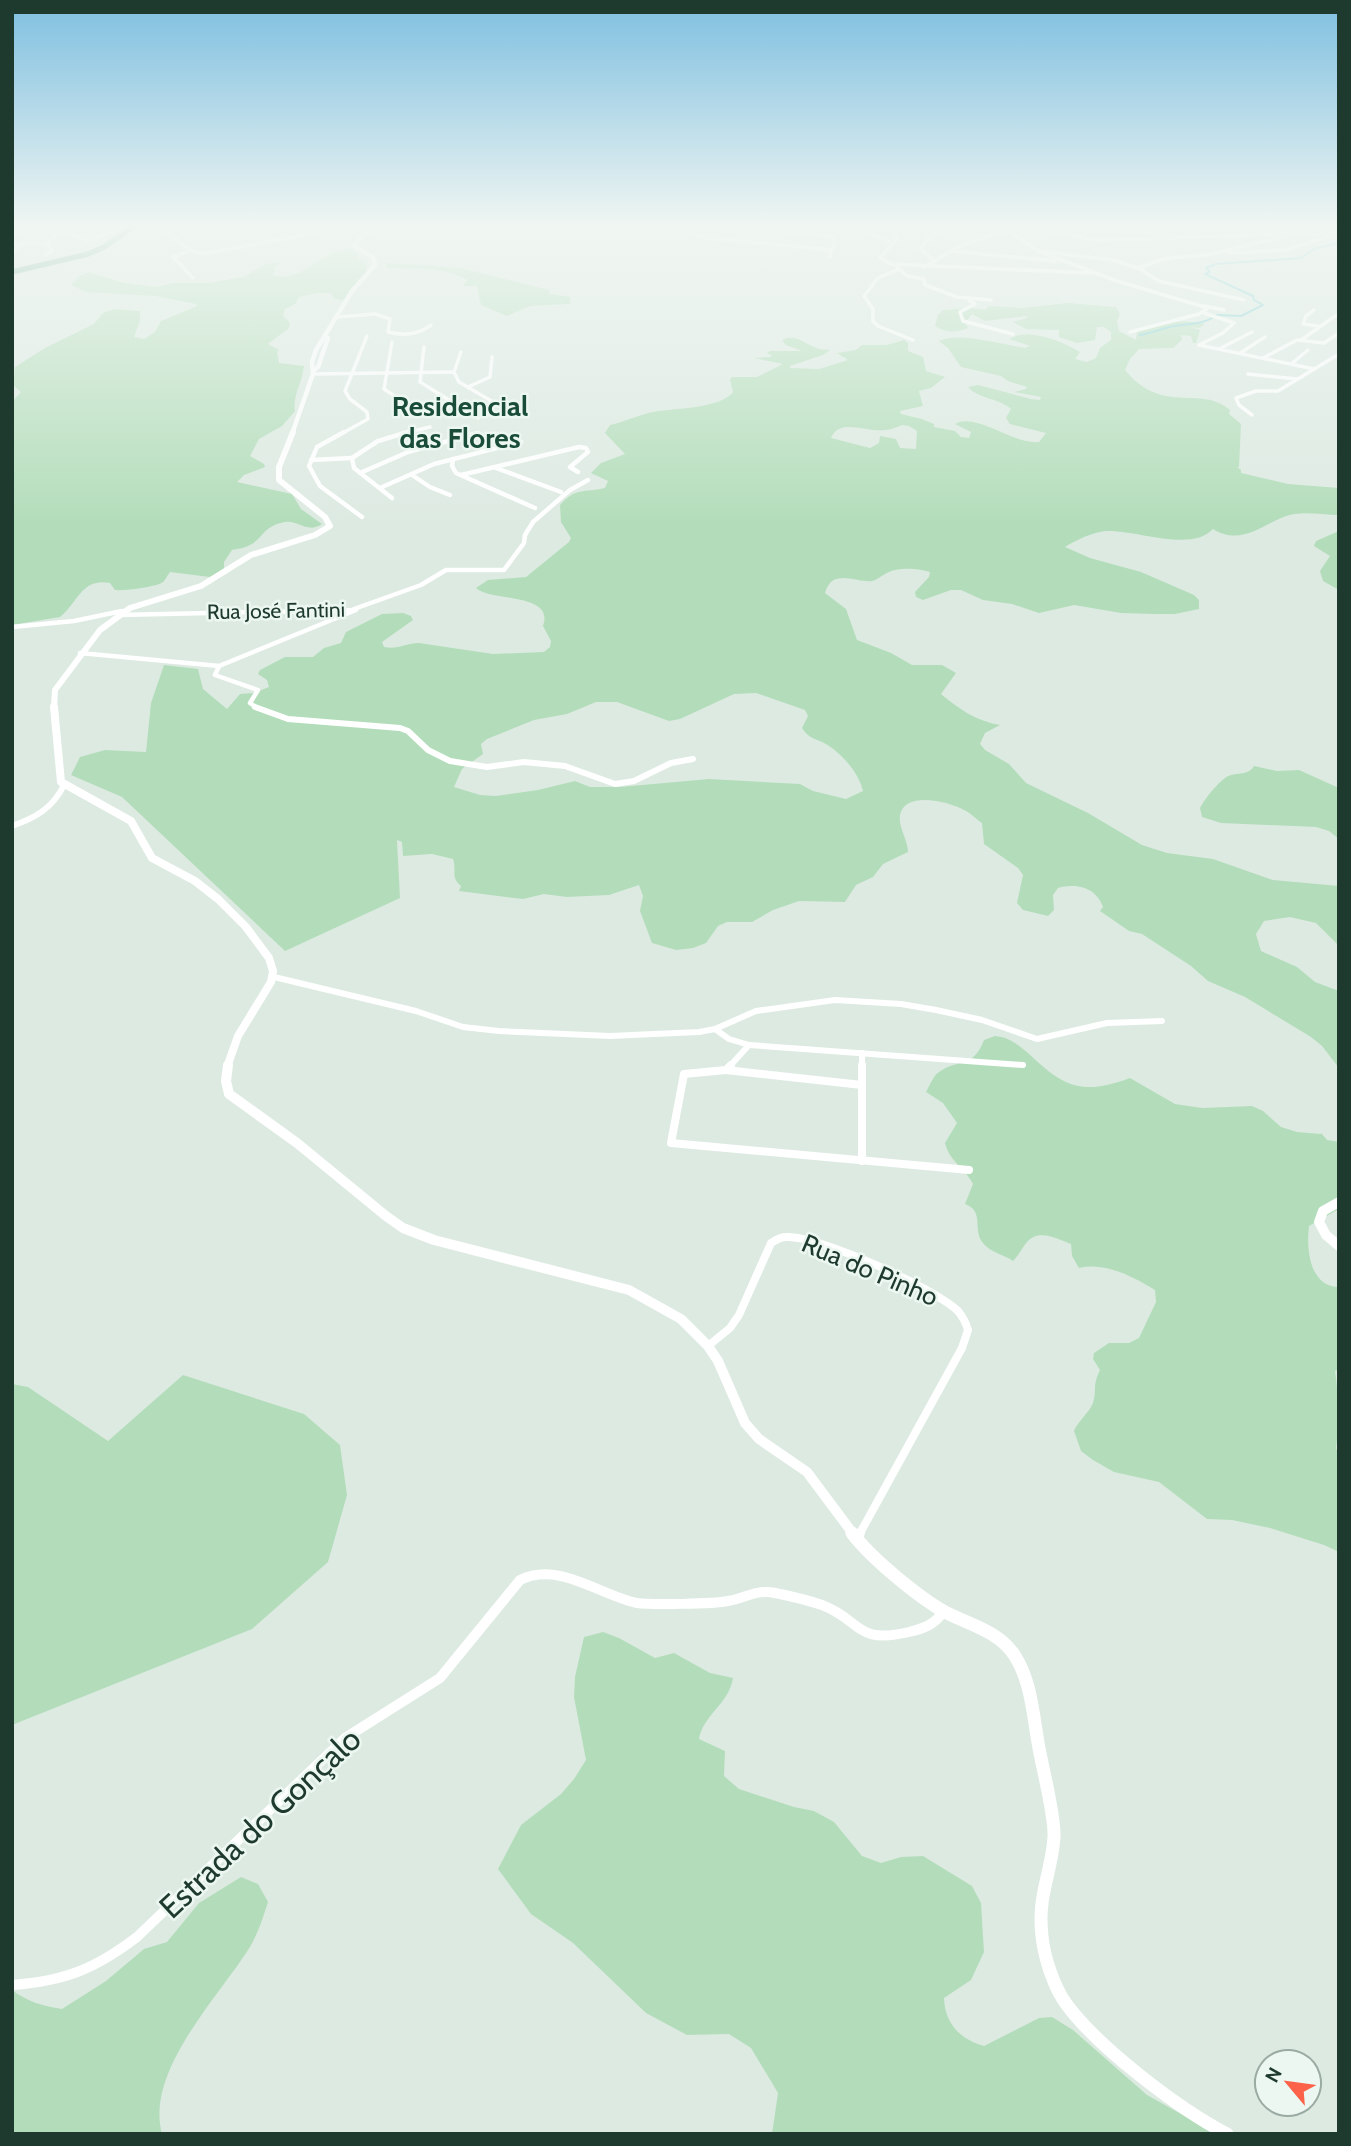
<svg xmlns="http://www.w3.org/2000/svg" width="1351" height="2146" viewBox="0 0 1351 2146" font-family="Cabin,sans-serif">
<style>
.green{fill:#b3ddba;fill-rule:evenodd}
.lines{fill:none;stroke-linecap:round;stroke-linejoin:round}
.stream{stroke:#7fd0d4;stroke-width:2}
.primary-casing{stroke:#c0c8c5;stroke-width:6}
.minor-far4{stroke:#fff;stroke-width:3.5}
.minor-far3{stroke:#fff;stroke-width:4.5}
.minor-far2{stroke:#fff;stroke-width:6}
.minor-far1{stroke:#fff;stroke-width:8}
.minor{stroke:#fff;stroke-width:10}
.tertiary-far4{stroke:#fff;stroke-width:4.5}
.tertiary-far3{stroke:#fff;stroke-width:6}
.tertiary-far2{stroke:#fff;stroke-width:8}
.tertiary-far1{stroke:#fff;stroke-width:10}
.tertiary{stroke:#fff;stroke-width:13}
.primary{stroke:#5ea38a;stroke-width:5}
.labels{text-anchor:middle;stroke-width:5;stroke-linejoin:round;paint-order:stroke}
.far-street-label{font-size:21px;fill:#1e3a2f;stroke:#edf7f1}
.street-label{font-size:26px;fill:#1e3a2f;stroke:#edf7f1}
.far-district-label{font-size:28px;font-weight:bold;fill:#194d3a;stroke:#edf7f1}
.near-street-label{font-size:32px;fill:#1e3a2f;stroke:#edf7f1}
</style>
<rect width="100%" height="100%" fill="#ddeae2"/>
<!-- green -->
<g class="green">
<path d="M351 249 358 255V259L365 262 367 271 344 300 335 299 330 293H317L299 297 295 304 285 309 283 316 290 323 289 328 268 344 279 350 277 352 279 363 304 366C303 380 292 397 295 411L282 426 259 439 250 456 264 464 265 467 244 475 237 482 292 494 301 509 322 524C307 534 299 520 285 522 262 526 263 540 248 546 244 548 237 549 232 550L224 562V570L210 577 170 572C169 573 164 582 163 582 157 587 124 591 115 590L110 583C81 578 78 603 60 617L12 625V402L21 392 13 385 15 367 45 348 94 324 103 313 115 309 140 311V321L134 337 144 339 155 332 161 321 197 306 196 304 156 296 86 292 71 285 79 276 89 272 124 283 156 287 174 283H208L243 277 266 264 277 262 280 264 273 268 276 270 272 275C304 284 320 249 351 249Z"/>
<path d="M386 263 460 268 549 290V294L570 297V304L530 306 507 316 481 305 477 286H463L467 280C441 265 416 269 387 268Z"/>
<path d="M1067 303 1116 307 1120 314 1117 321 1119 331 1136 340 1137 332C1154 323 1186 318 1205 324L1199 328 1190 327 1200 330 1196 343H1193L1191 336 1181 335 1182 340 1173 348 1139 349 1130 359 1125 370C1162 416 1200 384 1230 410L1229 414 1241 424 1239 467H1237L1241 470V473L1288 484 1339 488V515C1324 515 1309 512 1295 514 1269 517 1245 549 1213 529 1191 553 1134 529 1106 531 1093 532 1076 540 1065 547L1090 558 1141 572 1194 595 1199 600V609L1175 614H1155L1121 613 1074 605 1039 613 1012 604 983 600 961 590H951L923 600 916 597 915 592 929 577 930 572C918 568 898 567 887 573 882 575 877 580 872 581 856 583 832 567 825 593L846 609 857 640 891 653 912 665H942L956 673 941 694C959 709 976 721 1000 725L985 733 980 744 985 750 1009 764 1026 783 1088 813 1142 845 1167 853 1213 859 1273 880 1339 886V946L1316 923 1290 917 1264 921 1256 934 1261 951 1297 967 1315 982 1339 991V1068L1322 1046 1311 1037 1245 997 1208 981 1191 966 1142 934 1129 931 1100 911 1103 907C1096 887 1076 883 1058 888L1053 895 1054 910 1048 916 1023 910 1017 903 1023 875 1018 868 984 844 982 823C976 819 971 813 964 810 950 802 905 790 900 815 898 827 908 840 908 852L883 864 873 877 856 885 845 902 799 901 773 910 752 922H727L718 926 706 943 693 948 676 950 652 943 640 911 643 896 639 885 609 895 567 897 544 894 523 899 459 891 461 886C450 877 457 871 453 859L432 854 403 856 402 842 397 840 400 898 285 951 122 797 71 775 80 757 105 750 146 752 151 703 164 665 198 669 203 689 227 709 240 694 254 693 269 687 267 680 258 674 260 670 285 657H313L324 648 341 643 346 632 382 614 403 613 411 616 413 620 382 642 384 647C398 650 406 643 419 643L493 654 544 652 550 647 551 641 543 626C555 592 490 602 476 588L488 580 526 577 569 542 571 538 561 522 560 505C576 487 583 493 605 488L608 481 591 473 601 463 625 454 605 433 610 425C624 422 638 415 653 412 674 408 720 409 733 392L730 380 732 377H757L783 364 754 358 771 357 772 356 767 353 770 351H802L786 345 782 340C797 333 805 345 817 348 821 350 825 349 830 350L823 355 790 366V368L819 369 848 360 837 353 856 350 862 345H887L904 340 908 343V351L923 357 926 371 945 377 931 388 919 391 923 406 900 411 901 414 922 419 934 424V427L955 431 961 437 969 438 971 432 955 424C977 412 1013 445 1039 442L1046 433 1010 424 1006 418 1011 409C999 398 978 399 968 387L978 385 1031 399 1040 400 1041 397 1014 392 1026 389 1027 387 1008 381 1001 376 961 367 948 348 939 341C959 331 1003 345 1025 348L1030 346 1009 339C1029 327 1062 341 1080 352L1075 359 1087 362 1096 358 1100 348 1111 340V332L1104 327H1097L1095 340 1077 343 1059 337V330L1026 329 1013 322 1027 318V316L985 321 972 314 965 323 968 328C956 333 947 333 935 326L938 315 943 310 971 308 985 310 989 306 1023 308ZM902 425 909 426 917 431 916 449 900 448 896 439 880 436 879 443 870 448 831 438C839 417 868 433 885 430 890 430 897 427 902 425ZM756 693 805 710 808 716 802 728C808 738 814 738 824 743 841 752 859 773 863 791L846 799 813 791 800 784 709 779 620 787H590L575 781 538 790 496 796 480 795 454 787 462 769 483 754 481 744 487 739 534 720 567 714 596 702H617L669 721 680 719 734 694Z"/>
<polygon points="1339,531 1339,590 1323,581 1320,571 1330,556 1314,546 1316,541"/>
<path d="M1254 766 1277 771 1299 770 1339 788V839L1329 831 1316 827 1221 823 1202 817 1200 808C1206 797 1216 785 1225 778 1234 771 1248 777 1254 766Z"/>
<path d="M995 1036C1009 1037 1017 1044 1028 1053 1064 1087 1081 1096 1130 1078L1175 1104 1202 1108 1252 1106 1263 1111 1281 1127 1297 1132 1322 1134 1327 1140 1339 1142V1209L1309 1226C1306 1250 1310 1287 1339 1287V1369L1335 1371C1339 1397 1339 1423 1336 1449L1339 1451V1552L1324 1545 1270 1528 1232 1520 1207 1519 1159 1482 1114 1472 1093 1460 1081 1451 1074 1431C1078 1421 1089 1413 1093 1403 1097 1391 1092 1386 1100 1370L1093 1359 1094 1353 1109 1343H1129L1139 1338 1156 1302 1155 1290C1132 1276 1105 1262 1079 1268L1072 1256 1071 1244C1058 1239 1039 1228 1027 1242 1022 1248 1019 1255 1013 1261 1005 1255 989 1252 983 1243 972 1230 985 1211 965 1204L973 1184C965 1168 949 1161 945 1143L957 1123 943 1103 926 1092C930 1085 933 1076 939 1072 959 1058 973 1069 984 1040Z"/>
<polygon points="183,1375 304,1414 340,1445 347,1495 328,1562 252,1629 12,1725 12,1384 28,1387 108,1441"/>
<path d="M603 1632 619 1638 655 1658 674 1653 710 1673 733 1678C729 1704 703 1715 699 1739L725 1751 724 1776 739 1789 794 1807 814 1811 834 1822 862 1856 881 1863 901 1857 923 1856 972 1886 981 1903 984 1952 971 1980 944 1998C945 2024 960 2039 984 2046L1039 2018 1052 2017 1073 2030 1147 2095 1190 2119 1228 2134H772L778 2093 751 2048 729 2034 687 2035 646 2013 573 1943 531 1914 498 1869 521 1825 561 1794 574 1779 586 1760 574 1697 575 1677 584 1637Z"/>
<path d="M241 1877 258 1884 268 1902C263 1918 258 1933 250 1947 218 1998 145 2071 162 2134H12V1990C28 2002 43 2006 62 2009L106 1981 144 1949 167 1942 199 1903Z"/>
</g>
<g class="lines">
<!-- stream -->
<g class="stream">
<polyline points="1217,315 1241,316 1263,305 1254,300 1253,296 1205,274 1210,272 1206,268 1216,264 1301,258 1314,249 1339,243"/>
<path d="M1140 335C1152 333 1163 328 1174 326 1189 323 1201 325 1214 317"/>
</g>
<defs>
<polyline id="primary" points="12,272 88,254 104,247 139,223"/>
</defs>
<!-- primary casing -->
<use href="#primary" class="primary-casing"/>
<!-- minor-far4 -->
<g class="minor-far4">
<polyline points="674,223 700,237 832,250"/>
<polyline points="839,223 866,231 891,243"/>
<polyline points="889,223 897,239 880,258 891,264 1091,273"/>
<polyline points="1013,223 1007,230 1038,251 1113,260 1138,268 1159,281 1244,300"/>
<polyline points="1081,223 1107,229 1167,235"/>
<polyline points="1293,223 1326,233"/>
<polyline points="353,224 356,223"/>
<polyline points="1013,224 1096,240 1287,234"/>
<polyline points="684,225 749,227 830,236 835,240 830,257"/>
<polyline points="891,226 903,223"/>
<polyline points="59,230 86,240"/>
<path d="M129 232C172 212 167 247 203 254L314 233"/>
<polyline points="12,235 31,223"/>
<polyline points="1186,237 1192,228"/>
<polyline points="86,240 117,230"/>
<polyline points="86,240 102,223"/>
<polyline points="12,244 47,244"/>
<polyline points="189,251 173,257 193,278"/>
<polyline points="952,251 1055,261"/>
<polyline points="1038,251 1117,281 1208,308 1199,314 1130,332"/>
<polyline points="1229,253 1285,250 1336,234"/>
<polyline points="12,254 22,244"/>
<polyline points="45,255 52,251 47,244 66,223"/>
<path d="M934 261 921 249C930 229 952 231 970 223"/>
<polyline points="897,267 907,276 924,279 925,285 957,297 991,300"/>
<polyline points="924,267 962,245 1007,230"/>
<polyline points="1138,268 1163,259 1211,254 1287,236"/>
<polyline points="899,269 878,278 864,296 873,309 873,321 878,326 913,340"/>
<polyline points="969,300 975,304 960,312 963,321 1013,334"/>
<polyline points="1205,306 1224,310"/>
<polyline points="1314,310 1306,316 1303,324 1318,326"/>
<path d="M337 317 375 314 390 319 388 332C404 336 417 335 431 325"/>
<polyline points="1301,340 1338,314"/>
<polyline points="392,342 384,389 422,414"/>
<polyline points="1199,345 1314,369"/>
<polyline points="1199,345 1223,333 1234,323 1204,313"/>
<polyline points="424,347 420,382 478,418"/>
<polyline points="1219,349 1252,332"/>
<polyline points="1240,353 1265,337"/>
<polyline points="1263,358 1297,340 1324,343 1339,333"/>
<polyline points="1291,364 1308,350"/>
<polyline points="454,372 459,382 505,409"/>
<polyline points="454,372 461,352"/>
<polyline points="313,374 454,372"/>
<polyline points="1248,374 1297,379"/>
<polyline points="468,387 490,377 492,357"/>
<polyline points="1252,415 1239,405 1236,398 1256,391 1278,391 1339,354"/>
<polyline points="341,434 368,419 367,412 350,399 345,391 367,336"/>
<polyline points="400,434 430,427"/>
<polyline points="474,434 478,433"/>
</g>
<!-- minor-far3 -->
<g class="minor-far3">
<polyline points="344,432 317,447 309,466 320,486 362,517"/>
<polyline points="352,458 378,441 408,432"/>
<polyline points="352,458 354,468 392,498"/>
<polyline points="453,459 452,466 456,473 535,508"/>
<polyline points="311,460 352,458"/>
<polyline points="496,468 561,492"/>
<polyline points="360,473 408,452 478,433"/>
<polyline points="412,475 430,487 450,495"/>
<polyline points="461,475 579,447 586,448 588,452 570,467 578,472"/>
<polyline points="380,488 434,464 521,442"/>
<polyline points="354,609 421,585 446,570 504,570 524,543 525,535 533,522 570,490 588,480"/>
<polyline points="12,627 74,621 122,611"/>
<polyline points="80,653 219,666 356,610 118,615"/>
<polyline points="219,666 215,675 258,690 250,703 257,708"/>
</g>
<!-- minor-far2 -->
<g class="minor-far2">
<polyline points="255,707 288,719 400,728 408,731 428,750 450,761 487,767 524,762 565,766 615,784 634,781 671,763 693,759"/>
<path d="M12 826C35 818 53 808 64 785"/>
<polyline points="274,977 416,1011 463,1027 499,1031 610,1036 699,1032 715,1029 756,1011 835,1000 901,1004 936,1010 982,1020 1037,1039 1107,1023 1162,1021"/>
<polyline points="715,1029 729,1039 749,1045 1023,1065"/>
<polyline points="862,1053 862,1067"/>
<polyline points="729,1067 749,1045"/>
</g>
<!-- minor-far1 -->
<g class="minor-far1">
<polyline points="731,1065 726,1070 684,1074 671,1143 969,1170"/>
<polyline points="862,1065 862,1161"/>
<polyline points="726,1070 862,1085"/>
<path d="M708 1346 730 1328 739 1315 771 1243C776 1240 780 1237 786 1237 818 1235 934 1288 958 1311 963 1317 966 1323 968 1330L962 1348 859 1535"/>
</g>
<!-- minor -->
<g class="minor">
<polyline points="857,1538 860,1533"/>
<path d="M12 1985C65 1981 95 1969 137 1937L345 1738 440 1678 520 1580C559 1561 599 1595 637 1603 651 1605 713 1604 728 1601 745 1598 757 1589 775 1593 790 1596 807 1600 822 1605 862 1620 855 1645 909 1632 925 1628 934 1625 944 1611"/>
</g>
<!-- tertiary-far4 -->
<g class="tertiary-far4">
<polyline points="1200,223 1277,232 1339,234"/>
<polyline points="313,371 318,367 328,338"/>
<polyline points="292,434 313,374 312,362 316,350 352,291 375,265 373,257 354,246 361,236 383,223"/>
</g>
<!-- tertiary-far3 -->
<polyline class="tertiary-far3" points="54,708 55,690 100,630 130,608 201,586 251,555 315,535 330,526 325,517 279,480 279,467 293,432"/>
<!-- tertiary-far2 -->
<polyline class="tertiary-far2" points="54,707 61,782 131,821 152,858 195,881 218,899 246,927 269,958 273,971 271,982 238,1036 227,1067"/>
<!-- tertiary-far1 -->
<g class="tertiary-far1">
<polyline points="228,1065 226,1081 229,1094 297,1143 386,1216 403,1228 434,1240 629,1290 681,1319 708,1346 718,1361 745,1423 759,1439 807,1472 854,1535"/>
<polyline points="1339,1202 1323,1211 1319,1222 1326,1235 1339,1246"/>
</g>
<!-- tertiary -->
<path class="tertiary" d="M852 1533C871 1558 918 1597 945 1612 970 1625 999 1631 1015 1656 1032 1683 1033 1717 1039 1748 1043 1771 1055 1815 1054 1837 1052 1872 1037 1895 1042 1936 1044 1957 1054 1988 1067 2005 1099 2048 1179 2109 1227 2134"/>
<!-- primary -->
<use href="#primary" class="primary"/>
</g>
<!-- sky -->
<linearGradient id="sky" x2="0" y2="1"><stop stop-color="#7ebfe0"/><stop offset="0.43" stop-color="#f0f6f2"/><stop offset="1" stop-color="#f0f6f2" stop-opacity="0"/></linearGradient>
<rect width="1351" height="524" fill="url(#sky)"/>
<g class="labels">
<!-- far-street labels -->
<g class="far-street-label">
<text transform="translate(276 611) rotate(-1)" y="7">Rua José Fantini</text>
</g>
<!-- street labels -->
<g class="street-label">
<text transform="translate(870 1270) rotate(23)" y="9">Rua do Pinho</text>
</g>
<!-- far-district labels -->
<g class="far-district-label">
<text x="460" y="416">Residencial<tspan x="460" dy="32">das Flores</tspan></text>
</g>
<!-- near-street labels -->
<g class="near-street-label">
<text transform="translate(260 1823) rotate(-43)" y="11">Estrada do Gonçalo</text>
</g>
</g>
<!-- border -->
<rect width="1351" height="2146" fill="none" stroke="#1e3a2f" stroke-width="28"/>
<!-- north arrow -->
<g transform="translate(1288 2083) rotate(299)"><circle r="33" fill="#edf7f1" stroke="#9aaba3" stroke-width="2"/>
<path d="M0-5L12 26L0 18L-12 26Z" fill="#fc6149"/>
<text y="-10" font-size="19" font-weight="bold" text-anchor="middle" fill="#1e3a2f">N</text>
</g>
</svg>
